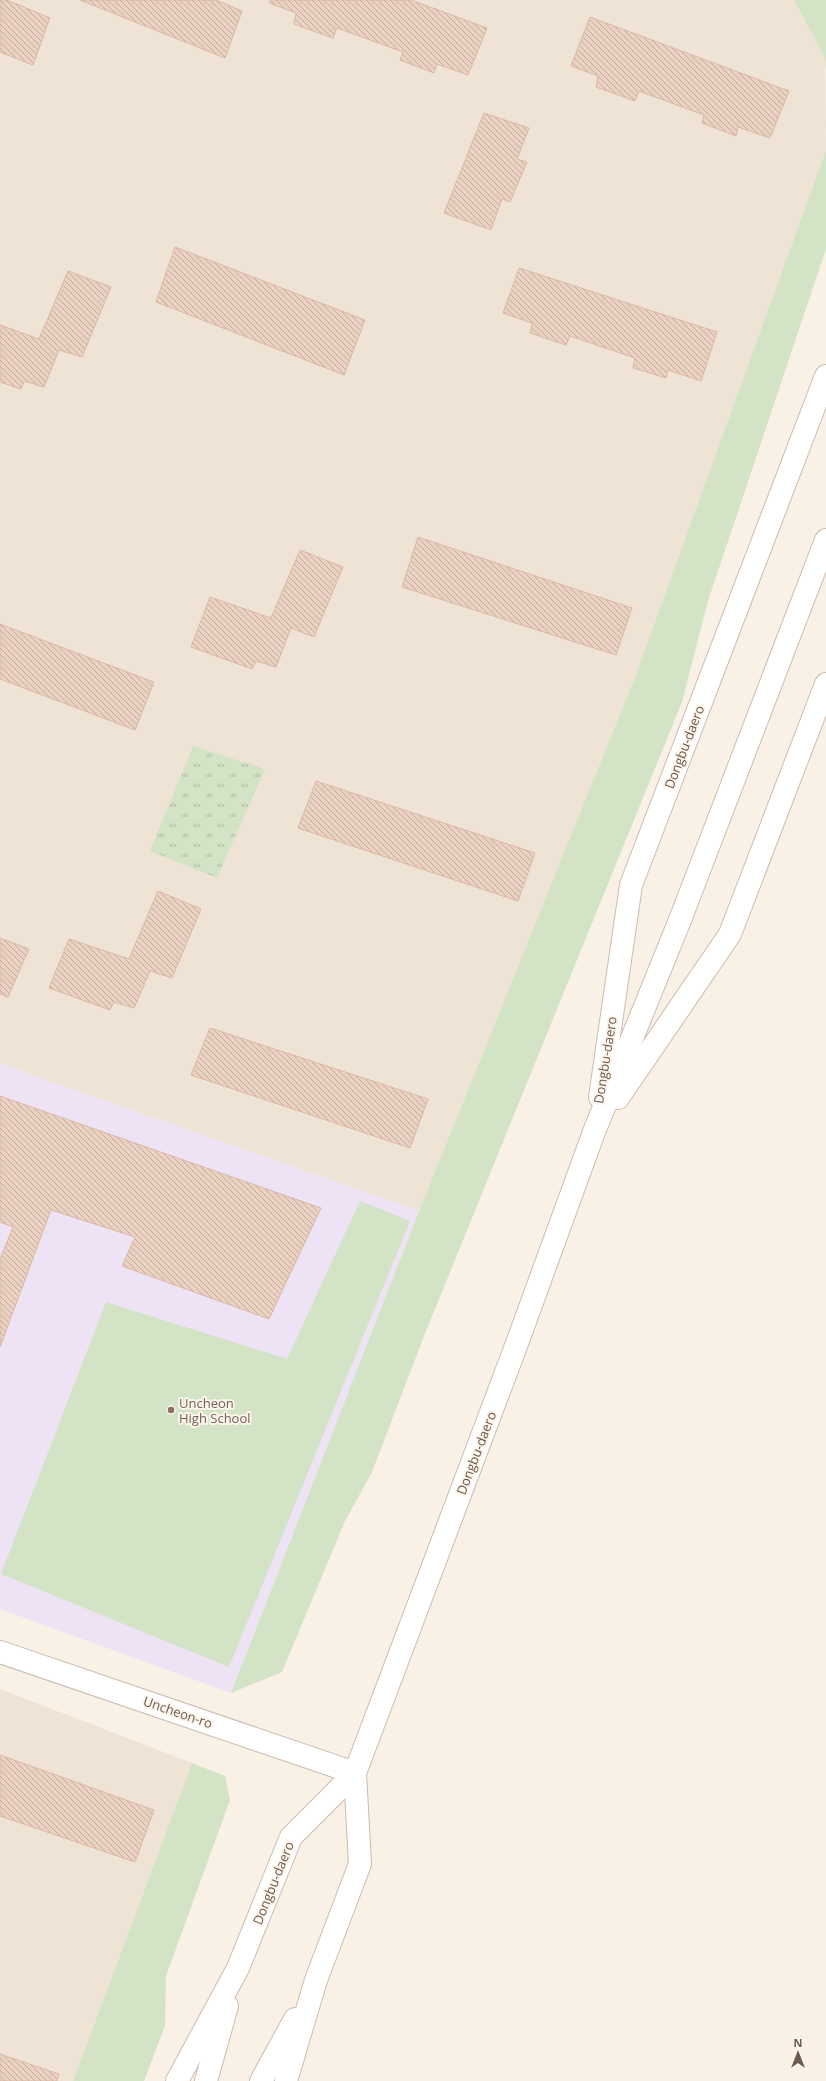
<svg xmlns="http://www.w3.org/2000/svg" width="826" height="2081" viewBox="0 0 826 2081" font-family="'Open Sans',sans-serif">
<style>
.residential{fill:#efe3d5}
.education{fill:#eee2f5}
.green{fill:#d3e4c6}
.park{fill:url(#park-tufts)}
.building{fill:url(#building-back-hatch);stroke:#dbb8a4}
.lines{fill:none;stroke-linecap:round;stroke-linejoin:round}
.street-casing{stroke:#c8b9ad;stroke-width:24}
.secondary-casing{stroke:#cdbbae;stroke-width:24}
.street{stroke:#fff;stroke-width:22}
.secondary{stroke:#fff;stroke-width:22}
.education-dot{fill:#8d6e63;stroke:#fcf5eb;stroke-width:1.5}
.labels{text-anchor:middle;stroke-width:4;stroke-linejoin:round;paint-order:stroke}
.street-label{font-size:13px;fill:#6e594e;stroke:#fcf5eb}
.education-label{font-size:13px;fill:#785e54;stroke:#fcf5eb;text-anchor:start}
</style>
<defs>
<pattern id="park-tufts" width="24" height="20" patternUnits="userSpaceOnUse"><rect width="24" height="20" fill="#d3e4c6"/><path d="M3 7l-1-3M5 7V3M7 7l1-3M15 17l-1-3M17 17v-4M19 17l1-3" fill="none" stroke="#afbca3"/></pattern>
<pattern id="building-back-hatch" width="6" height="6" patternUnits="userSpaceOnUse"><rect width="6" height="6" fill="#ead1c1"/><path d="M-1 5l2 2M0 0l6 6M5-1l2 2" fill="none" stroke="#c2ad9f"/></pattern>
</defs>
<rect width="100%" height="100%" fill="#f9f1e6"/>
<!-- residential -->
<g class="residential">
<polygon points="0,0 794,0 825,58 826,150 635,677 419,1211 0,1064"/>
<polygon points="0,1689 192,1763 73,2081 0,2081"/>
</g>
<!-- education -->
<polygon class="education" points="0,1064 419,1211 231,1693 0,1609"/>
<!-- green -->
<g class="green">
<polygon points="794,0 826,0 826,75 825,58"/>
<polygon points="826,150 826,249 708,601 682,702 424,1336 372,1472 345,1521 282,1672 231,1693 419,1211 635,677"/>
<polygon points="360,1201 410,1221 229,1667 1,1574 106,1302 287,1359"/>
<polygon points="192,1763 225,1776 230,1800 166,1976 165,2026 144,2081 73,2081"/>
</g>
<!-- park -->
<polygon class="park" points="193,746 265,769 217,878 150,851"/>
<!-- building -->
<g class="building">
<polygon points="0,0 7,0 50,18 33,65 0,52"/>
<polygon points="80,0 216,0 242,11 225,58"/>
<polygon points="271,0 411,0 487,28 468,75 437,64 434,73 400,60 403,52 337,28 333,38 294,24 296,13 269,3"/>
<polygon points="590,17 789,91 770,138 738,127 736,136 702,123 704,115 639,91 635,101 596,87 598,76 571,66"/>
<polygon points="484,113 529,128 517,159 527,162 510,202 502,199 491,230 444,213"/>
<polygon points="175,247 365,320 344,375 156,302"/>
<polygon points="519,268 717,332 701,381 668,370 666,378 633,368 635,358 570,336 566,345 530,333 532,323 503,313"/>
<polygon points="68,271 111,287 82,357 59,350 44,387 24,381 21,389 0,382 0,325 39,339"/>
<polygon points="418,537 632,608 616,655 402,587"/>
<polygon points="300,550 343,567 314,637 291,628 276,667 256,661 252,669 191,647 210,597 271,618"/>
<polygon points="0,624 154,682 135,730 0,679"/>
<polygon points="316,781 535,853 518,901 298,828"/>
<polygon points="158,891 201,909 172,978 150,971 134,1008 114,1002 110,1010 49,988 69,939 129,959"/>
<polygon points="0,938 29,949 8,997 0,994"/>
<polygon points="210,1028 428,1099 410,1148 191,1075"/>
<polygon points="0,1096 321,1208 269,1319 122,1266 135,1237 51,1210 0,1347 0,1259 13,1227 0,1222"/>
<polygon points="0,1755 154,1810 135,1862 0,1816"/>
<polygon points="0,2054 59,2074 57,2081 0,2081"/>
</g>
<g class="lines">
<defs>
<polyline id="street" points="0,1652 355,1773"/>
<g id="secondary">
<polyline points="600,1097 631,885 826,376"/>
<polyline points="618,1098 730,934 826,684"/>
<polyline points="177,2081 238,1968 291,1837 355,1773"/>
<polyline points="206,2081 227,2006"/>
<polyline points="261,2081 295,2019"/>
<polyline points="286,2081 316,1980 360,1864 355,1773 516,1346 594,1132 680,920 826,540"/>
</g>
</defs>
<!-- street casing -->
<use href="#street" class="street-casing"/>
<!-- secondary casing -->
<use href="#secondary" class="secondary-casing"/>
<!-- street -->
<use href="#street" class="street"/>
<!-- secondary -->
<use href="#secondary" class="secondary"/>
</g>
<!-- markers -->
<circle class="education-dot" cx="171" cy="1410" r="4"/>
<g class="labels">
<!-- street labels -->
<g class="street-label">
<text transform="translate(684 747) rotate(-69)" y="5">Dongbu-daero</text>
<text transform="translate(605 1060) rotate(-81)" y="5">Dongbu-daero</text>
<text transform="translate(476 1453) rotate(-69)" y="5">Dongbu-daero</text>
<text transform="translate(178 1712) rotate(19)" y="5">Uncheon-ro</text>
<text transform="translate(273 1883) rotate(-68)" y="5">Dongbu-daero</text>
</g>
<!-- education labels -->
<g class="education-label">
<text x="179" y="1408">Uncheon<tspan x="179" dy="15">High School</tspan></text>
</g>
</g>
<!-- north arrow -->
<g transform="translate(798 2053)" stroke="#fcf5eb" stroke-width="3" paint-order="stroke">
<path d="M0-3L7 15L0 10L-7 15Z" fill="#6e594e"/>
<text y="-6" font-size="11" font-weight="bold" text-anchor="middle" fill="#6e594e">N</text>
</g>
</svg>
